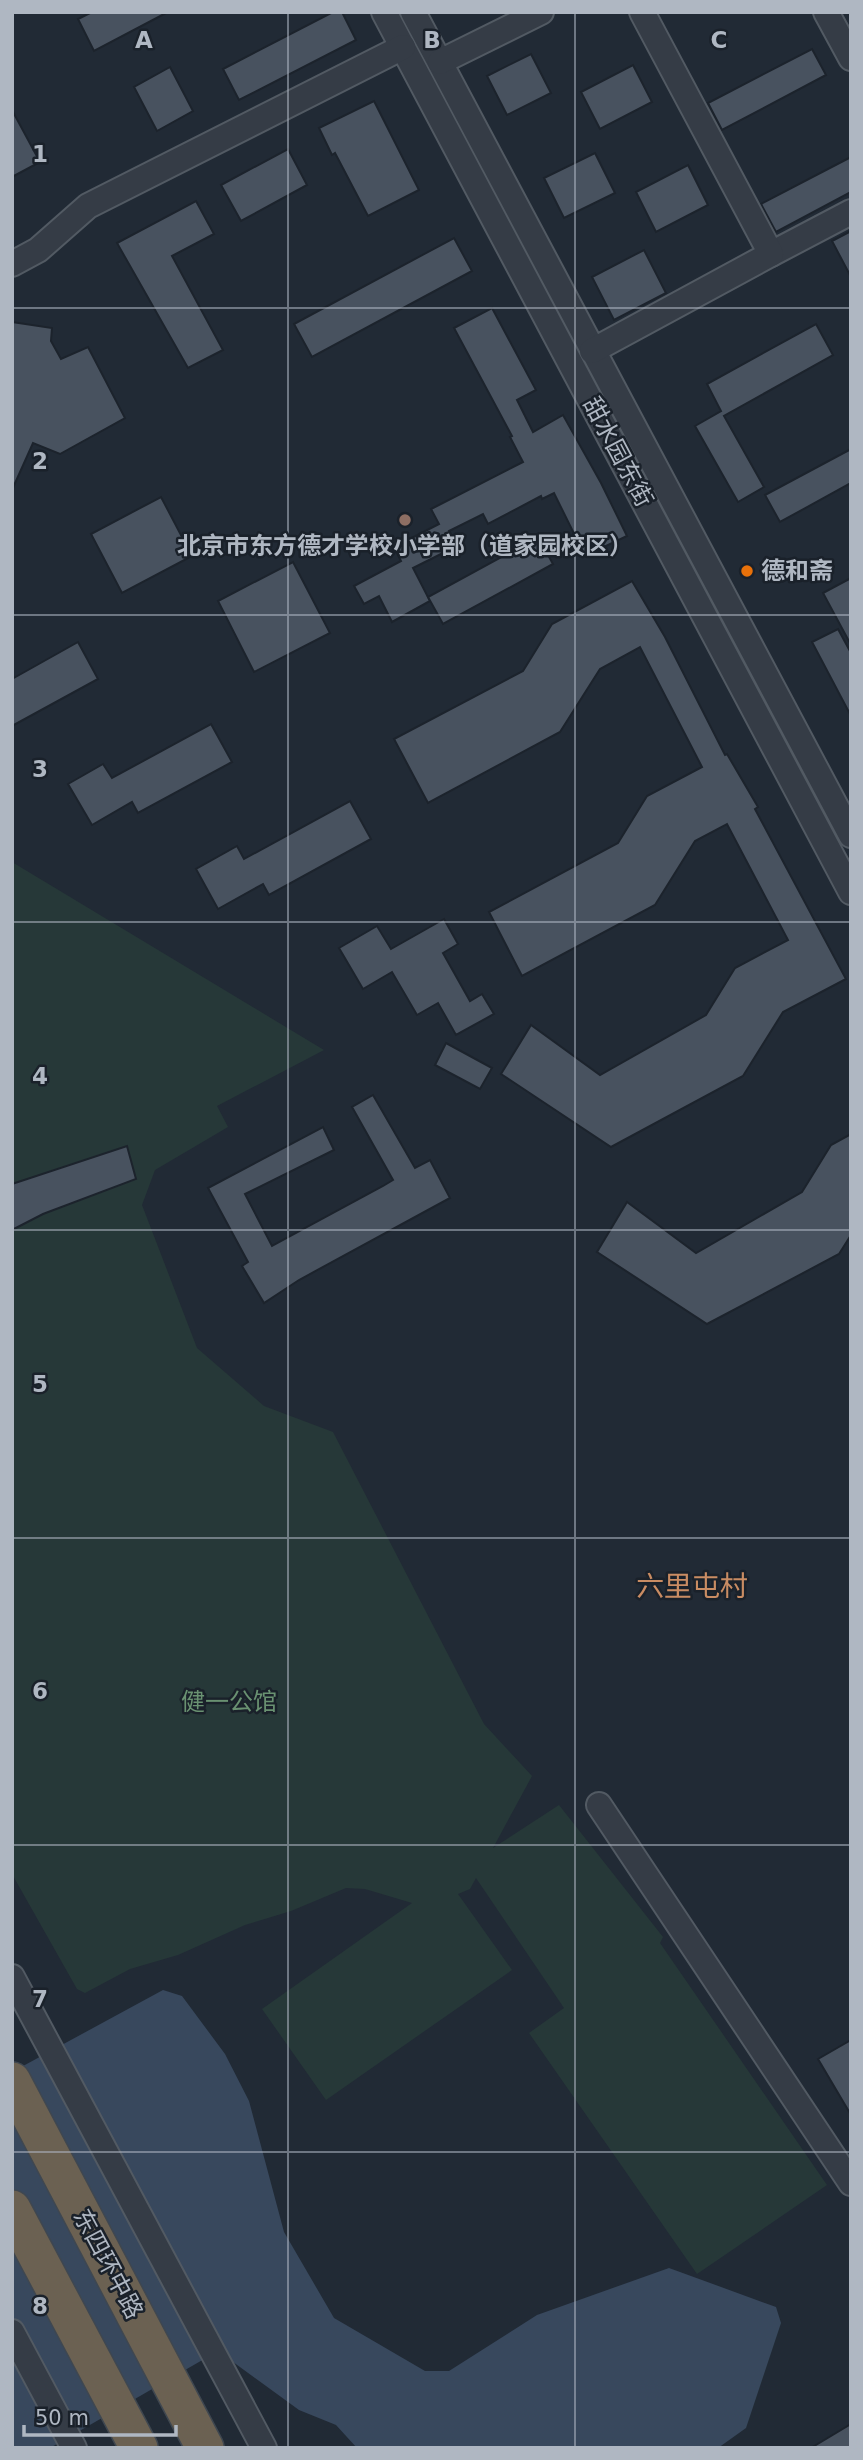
<svg xmlns="http://www.w3.org/2000/svg" width="863" height="2460" viewBox="0 0 863 2460" font-family="'DejaVu Sans','Noto Sans SC',sans-serif">
<style>
.green{fill:#263838}
.water{fill:#38485d}
.building{fill:#48525f;stroke:#1c232c;stroke-width:2}
.lines{fill:none;stroke-linecap:round;stroke-linejoin:round}
.minor-casing{stroke:#525a63;stroke-width:28}
.highway-casing{stroke:#3f4750;stroke-width:40}
.minor{stroke:#353c46;stroke-width:24}
.highway{stroke:#6b6152;stroke-width:37}
.grid{fill:none;stroke:#afb7c2;stroke-width:2;stroke-opacity:0.55}
.education-dot{fill:#8d6e63;stroke:#1a212a;stroke-width:2.5}
.food-dot{fill:#e8710a;stroke:#1a212a;stroke-width:2.5}
.labels{text-anchor:middle;stroke-width:5;stroke-linejoin:round;paint-order:stroke}
.street-label{font-size:24px;fill:#afb7c2;stroke:#1a212a}
.poi-label{font-size:24px;font-weight:bold;fill:#afb7c2;stroke:#1a212a}
.park-label{font-size:24px;fill:#699171;stroke:#1a212a}
.quarter-label{font-size:28px;fill:#c98c63;stroke:#1a212a}
.grid-label{font-size:23px;text-anchor:middle;font-weight:bold;fill:#afb7c2;stroke:#1a212a;stroke-width:5;stroke-linejoin:round;paint-order:stroke}
</style>
<rect width="100%" height="100%" fill="#212a35"/>
<!-- green -->
<polygon class="green" points="12,862 324,1050 217,1106 228,1127 155,1170 142,1205 197,1348 264,1406 333,1432 484,1724 532,1776 493,1848 559,1805 663,1937 660,1943 827,2185 697,2274 529,2033 564,2008 476,1878 470,1889 458,1894 512,1970 326,2100 262,2009 412,1903 365,1889 346,1888 291,1911 245,1925 178,1955 130,1969 85,1993 77,1989 12,1874"/>
<!-- water -->
<polygon class="water" points="163,1990 182,1996 225,2054 249,2101 284,2232 334,2318 425,2371 449,2371 537,2315 669,2268 776,2307 781,2323 746,2428 718,2448 357,2448 336,2425 299,2410 218,2351 50,2448 12,2448 12,2072"/>
<!-- building -->
<g class="building">
<polygon points="92,12 168,12 94,51 78,19"/>
<polygon points="333,12 342,12 356,40 239,100 223,69"/>
<polygon points="812,49 826,75 722,130 708,103"/>
<polygon points="531,54 551,93 507,115 487,76"/>
<polygon points="633,65 652,102 600,129 581,92"/>
<polygon points="170,67 193,111 157,131 134,87"/>
<polygon points="374,101 419,190 368,216 335,153 332,155 319,128"/>
<polygon points="12,110 40,162 12,177"/>
<polygon points="288,149 307,185 241,221 221,185"/>
<polygon points="595,153 615,193 564,218 544,178"/>
<polygon points="851,157 851,192 776,232 761,204"/>
<polygon points="688,165 708,205 656,232 636,192"/>
<polygon points="196,201 214,234 172,256 223,350 188,368 117,243"/>
<polygon points="851,231 851,277 832,241"/>
<polygon points="454,238 472,271 312,357 294,324"/>
<polygon points="644,250 666,293 614,320 592,277"/>
<polygon points="492,308 536,390 517,400 533,432 563,415 601,483 627,536 585,556 554,493 542,499 541,496 488,524 483,514 449,531 457,546 413,568 430,601 392,622 379,596 364,604 354,586 401,561 394,547 439,524 431,509 523,462 510,437 512,436 454,328"/>
<polygon points="12,322 52,328 51,341 61,359 88,347 125,418 60,454 33,443 12,490"/>
<polygon points="816,324 833,355 724,416 764,487 738,502 695,426 721,411 707,384"/>
<polygon points="851,449 851,483 780,522 765,495"/>
<polygon points="161,497 192,556 122,593 91,534"/>
<polygon points="538,537 553,564 443,624 428,597"/>
<polygon points="293,562 330,633 254,672 218,601"/>
<polygon points="851,578 851,645 823,593"/>
<polygon points="632,581 665,637 725,755 727,754 758,807 755,809 846,979 783,1012 743,1076 611,1147 501,1074 531,1025 600,1075 706,1015 735,968 788,940 727,824 695,841 655,905 522,976 489,912 618,843 647,796 702,767 640,647 600,669 560,732 428,803 394,739 523,671 552,624"/>
<polygon points="838,629 851,653 851,716 812,642"/>
<polygon points="78,642 98,679 12,726 12,679"/>
<polygon points="211,724 232,762 138,813 132,802 92,825 68,784 103,764 112,778"/>
<polygon points="350,801 371,839 269,895 263,884 218,909 196,869 237,846 244,859"/>
<polygon points="444,919 458,944 443,953 470,1001 482,994 494,1014 456,1035 438,1003 417,1015 392,972 363,989 339,948 377,926 391,949"/>
<polygon points="446,1043 492,1068 480,1089 435,1065"/>
<polygon points="373,1095 415,1168 430,1160 450,1198 299,1280 264,1303 242,1266 248,1262 208,1188 323,1127 334,1150 245,1194 272,1246 383,1186 393,1180 352,1107"/>
<polygon points="851,1134 851,1235 839,1254 707,1324 597,1252 627,1202 696,1253 802,1192 831,1145"/>
<polygon points="127,1146 136,1179 43,1214 12,1230 12,1184"/>
<polygon points="851,2040 851,2115 818,2059"/>
<polygon points="851,2424 851,2448 811,2448"/>
</g>
<g class="lines">
<defs>
<g id="minor">
<polyline points="384,12 851,892"/>
<polyline points="413,12 851,835"/>
<polyline points="826,12 851,58"/>
<polyline points="440,62 541,12"/>
<polyline points="771,254 851,212"/>
<polyline points="12,264 38,250 88,206 403,47"/>
<polyline points="592,351 771,254 642,12"/>
<polyline points="599,1805 851,2183"/>
<polyline points="12,1977 264,2448"/>
<polyline points="12,2332 74,2448"/>
</g>
<g id="highway">
<polyline points="12,2081 205,2448"/>
<polyline points="12,2209 139,2448"/>
</g>
</defs>
<!-- minor casing -->
<use href="#minor" class="minor-casing"/>
<!-- highway casing -->
<use href="#highway" class="highway-casing"/>
<!-- minor -->
<use href="#minor" class="minor"/>
<!-- highway -->
<use href="#highway" class="highway"/>
</g>
<!-- grid -->
<path class="grid" d="M288 12V2448M575 12V2448M12 308H851M12 615H851M12 922H851M12 1230H851M12 1538H851M12 1845H851M12 2152H851"/>
<!-- markers -->
<circle class="education-dot" cx="405" cy="520" r="7"/>
<circle class="food-dot" cx="747" cy="571" r="7"/>
<g class="labels">
<!-- street labels -->
<g class="street-label">
<text transform="translate(618 452) rotate(62)" y="8">甜水园东街</text>
<text transform="translate(108 2264) rotate(62)" y="8">东四环中路</text>
</g>
<!-- poi labels -->
<g class="poi-label">
<text x="405" y="554">北京市东方德才学校小学部（道家园校区）</text>
<text x="761" y="579" text-anchor="start">德和斋</text>
</g>
<!-- park labels -->
<g class="park-label">
<text x="229" y="1710">健一公馆</text>
</g>
<!-- quarter labels -->
<g class="quarter-label">
<text x="692" y="1596">六里屯村</text>
</g>
</g>
<g class="grid-label">
<text x="144" y="48">A</text>
<text x="432" y="48">B</text>
<text x="719" y="48">C</text>
<text x="40" y="162">1</text>
<text x="40" y="469">2</text>
<text x="40" y="777">3</text>
<text x="40" y="1084">4</text>
<text x="40" y="1392">5</text>
<text x="40" y="1699">6</text>
<text x="40" y="2007">7</text>
<text x="40" y="2314">8</text>
</g>
<!-- border -->
<rect width="863" height="2460" fill="none" stroke="#afb7c2" stroke-width="28"/>
<!-- scale -->
<path d="M24 2425v10h152v-10" fill="none" stroke="#afb7c2" stroke-width="3.5"/>
<text x="35" y="2425" font-size="21" fill="#afb7c2" stroke="#1a212a" stroke-width="5" paint-order="stroke">50 m</text>
</svg>
